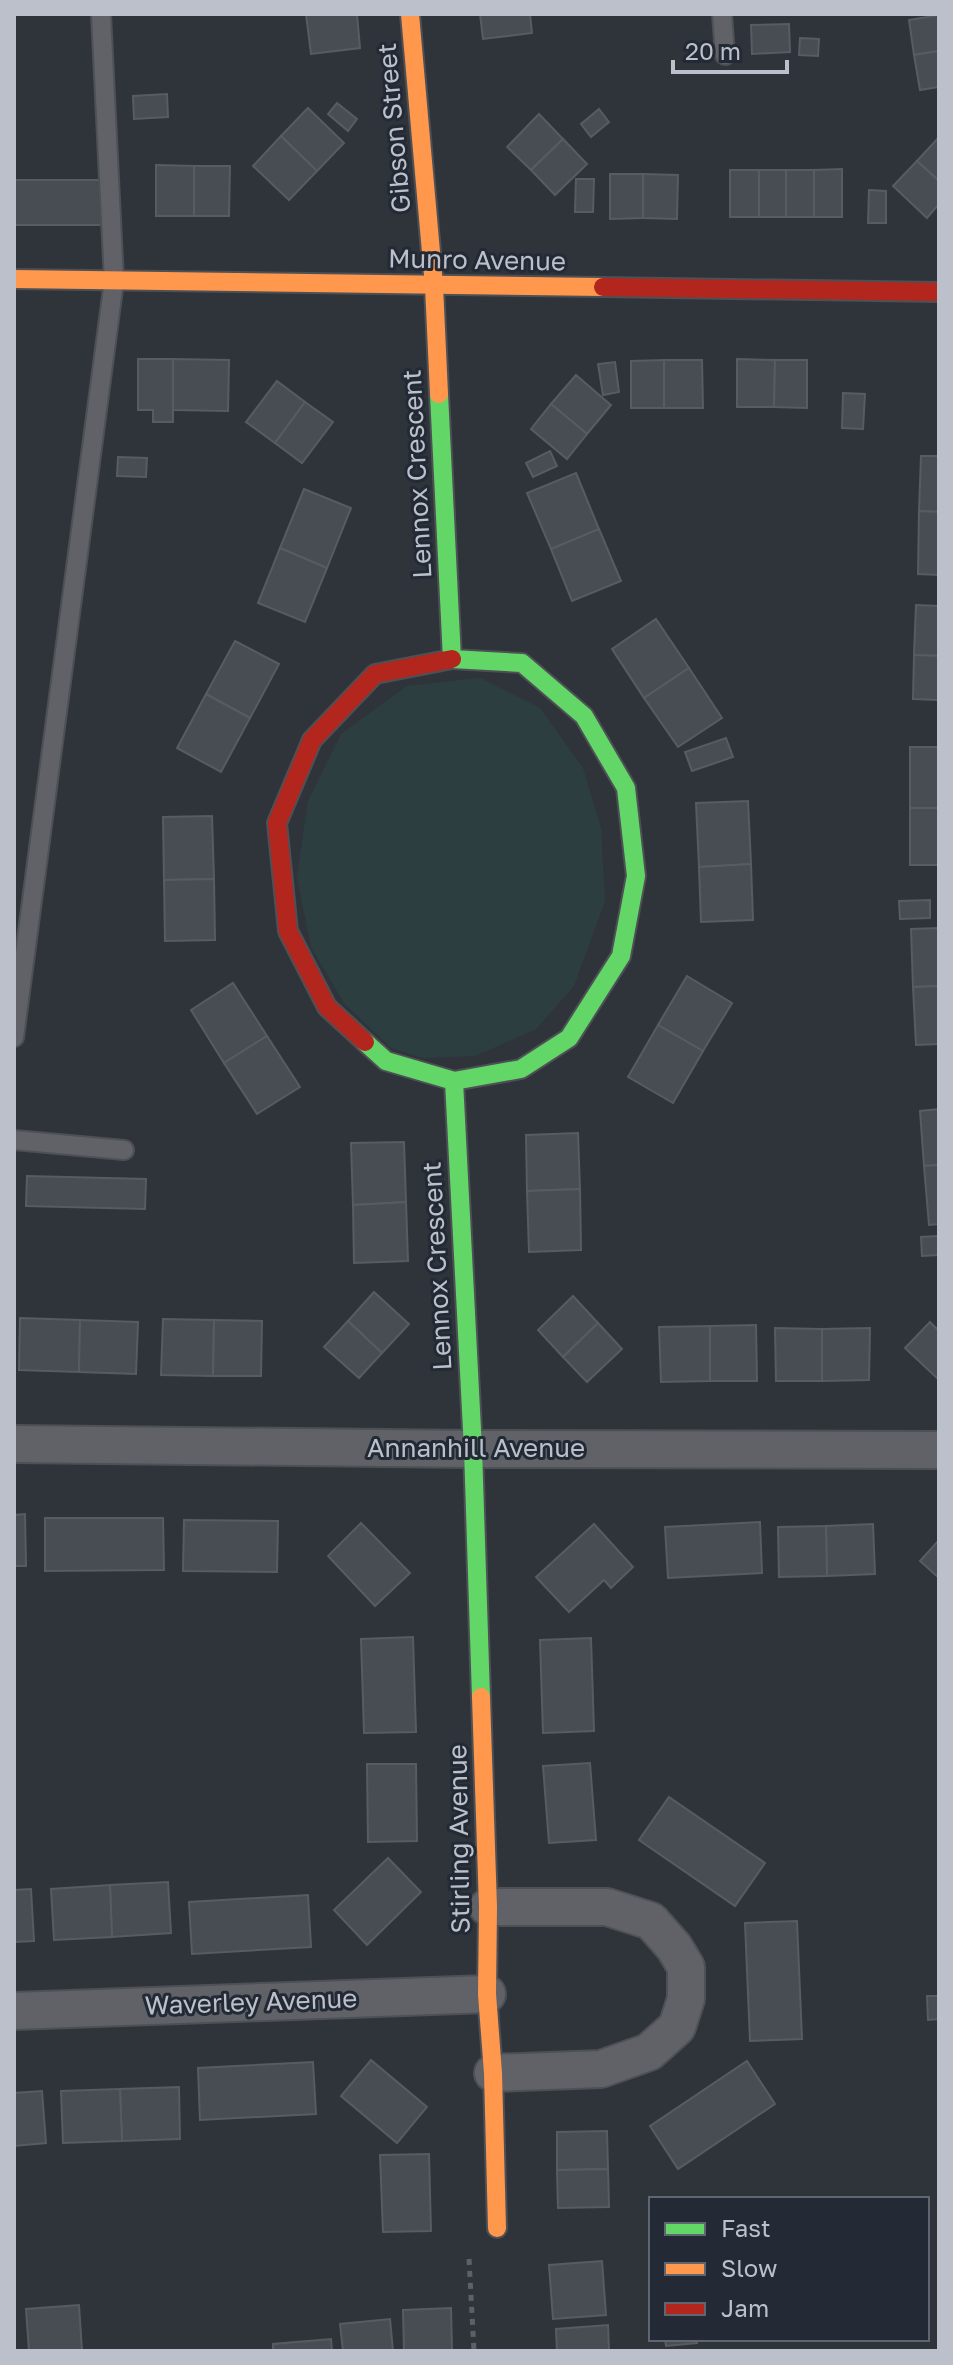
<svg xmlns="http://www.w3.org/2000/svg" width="953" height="2365" viewBox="0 0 953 2365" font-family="'Golos Text',sans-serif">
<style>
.green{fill:#2d3e41}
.building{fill:#484c53;stroke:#585b62;stroke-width:2}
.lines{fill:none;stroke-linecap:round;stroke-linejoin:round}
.lane-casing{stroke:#4d5055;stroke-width:22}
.street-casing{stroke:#4d5055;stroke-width:40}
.fast-casing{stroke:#4d5055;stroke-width:22}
.slow-casing{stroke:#4d5055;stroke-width:22}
.jam-casing{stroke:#4d5055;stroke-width:22}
.path{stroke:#5d6166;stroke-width:5;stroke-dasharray:6 6;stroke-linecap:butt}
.lane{stroke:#606268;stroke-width:18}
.street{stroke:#606268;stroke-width:36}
.fast{stroke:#63d668;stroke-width:18}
.slow{stroke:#ff974d;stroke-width:18}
.jam{stroke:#b3261e;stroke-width:18}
.labels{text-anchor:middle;stroke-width:6;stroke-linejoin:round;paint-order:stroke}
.street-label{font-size:26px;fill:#bbc0ca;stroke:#232a35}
</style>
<rect width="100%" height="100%" fill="#2f343b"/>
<!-- green -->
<polygon class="green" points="480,678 540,708 583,768 601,828 605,901 574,986 536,1029 475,1056 422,1058 391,1048 344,1003 311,947 297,877 308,801 341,734 407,686"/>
<!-- building -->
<g class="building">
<polygon points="306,14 357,14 360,48 311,54"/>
<polygon points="480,14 530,14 532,33 483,39"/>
<polygon points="939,15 939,51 914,55 909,20"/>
<polygon points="789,24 790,52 752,54 751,25"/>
<polygon points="800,38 819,39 818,56 799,55"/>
<polygon points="939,51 939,87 920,90 914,55"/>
<polygon points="167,94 168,117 134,119 133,96"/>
<polygon points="337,103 357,119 348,131 328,114"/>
<polygon points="308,108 344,143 317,171 281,136"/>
<polygon points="599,109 609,122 591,137 581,124"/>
<polygon points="539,114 563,139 531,170 507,147"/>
<polygon points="281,136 317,171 289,200 253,166"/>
<polygon points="939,137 939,181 917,161"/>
<polygon points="563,139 587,164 555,195 531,170"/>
<polygon points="917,161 939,181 939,204 927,218 893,186"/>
<polygon points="156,165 194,166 194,216 156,216"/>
<polygon points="194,166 230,166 229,216 194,216"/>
<polygon points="842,169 842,217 814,217 814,170"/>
<rect x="730" y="170" width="29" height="47"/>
<rect x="759" y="170" width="27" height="47"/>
<rect x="786" y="170" width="28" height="47"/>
<polygon points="610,174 643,174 643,218 610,219"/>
<polygon points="643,174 678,175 677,219 643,218"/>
<polygon points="576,179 594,179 593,212 575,212"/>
<rect x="14" y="180" width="91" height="45"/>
<polygon points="869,190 886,191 886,223 868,223"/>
<polygon points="138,359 173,359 173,422 153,422 153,410 138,410"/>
<polygon points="173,359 229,360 228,411 173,410"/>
<polygon points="737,359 775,360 774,407 737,407"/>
<polygon points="664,360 664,408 631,408 631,361"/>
<polygon points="664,360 702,360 703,408 664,408"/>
<polygon points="775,360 807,360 807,408 774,407"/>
<polygon points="615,362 619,392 603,395 598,364"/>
<polygon points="576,375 611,405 587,434 551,404"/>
<polygon points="277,381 305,402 275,443 246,422"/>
<polygon points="843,393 865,394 863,429 842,428"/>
<polygon points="305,402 333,422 302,463 275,443"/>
<polygon points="551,404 587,434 567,459 531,429"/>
<polygon points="550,451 557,466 533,477 526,463"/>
<polygon points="921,456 939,456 939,512 919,511"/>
<polygon points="118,457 147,458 146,477 117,476"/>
<polygon points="576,473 599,529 551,549 527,493"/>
<polygon points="304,489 351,508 327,568 280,548"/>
<polygon points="919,511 939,512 939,575 918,574"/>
<polygon points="599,529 621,581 572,601 551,549"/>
<polygon points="280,548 327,568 305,622 258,603"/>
<polygon points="916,605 939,606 939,656 914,655"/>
<polygon points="656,619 689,668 644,698 612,649"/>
<polygon points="235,641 279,664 250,718 206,694"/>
<polygon points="914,655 939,656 939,700 913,699"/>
<polygon points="689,668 722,718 678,747 644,698"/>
<polygon points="206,694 250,718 221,772 177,748"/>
<polygon points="726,738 733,757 692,771 685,752"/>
<rect x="910" y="747" width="29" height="61"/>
<polygon points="748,801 751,864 699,867 696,803"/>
<rect x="910" y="808" width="29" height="57"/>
<polygon points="212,816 214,879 164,880 163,817"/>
<polygon points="751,864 753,920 701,922 699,867"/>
<polygon points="214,879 215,940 165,941 164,880"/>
<polygon points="930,900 930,918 900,919 899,901"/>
<polygon points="939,928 939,986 913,987 911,929"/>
<polygon points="687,976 732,1003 703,1051 658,1025"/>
<polygon points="233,983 267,1036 224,1063 191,1010"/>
<polygon points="939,986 939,1044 916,1045 913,987"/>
<polygon points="658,1025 703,1051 673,1103 628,1077"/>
<polygon points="267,1036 300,1087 257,1114 224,1063"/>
<polygon points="939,1109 939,1165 924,1166 920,1111"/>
<polygon points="578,1133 580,1189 527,1191 526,1135"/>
<polygon points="404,1142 406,1202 353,1205 351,1143"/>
<polygon points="939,1165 939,1224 929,1225 924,1166"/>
<polygon points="27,1176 146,1179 145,1209 26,1206"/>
<polygon points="580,1189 581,1250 529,1252 527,1191"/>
<polygon points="406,1202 408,1261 354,1263 353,1205"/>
<polygon points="939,1236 939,1255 922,1256 921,1237"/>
<polygon points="374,1292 409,1324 382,1353 348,1321"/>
<polygon points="573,1296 598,1323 563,1357 538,1330"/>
<polygon points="20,1318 80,1320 79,1372 19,1370"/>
<polygon points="163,1319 214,1320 213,1376 161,1375"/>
<polygon points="80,1320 138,1322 136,1374 79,1372"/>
<polygon points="214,1320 262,1321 261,1376 213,1376"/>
<polygon points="348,1321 382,1353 359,1378 324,1347"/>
<polygon points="930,1322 939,1331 939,1380 905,1348"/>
<polygon points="598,1323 622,1349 587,1382 563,1357"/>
<polygon points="756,1325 757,1381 710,1381 710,1326"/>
<polygon points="710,1326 710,1381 661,1382 659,1327"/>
<polygon points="775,1328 822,1329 822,1381 776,1381"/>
<polygon points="870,1328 869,1380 822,1381 822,1329"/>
<polygon points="25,1514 26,1566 14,1566 14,1515"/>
<polygon points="45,1518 163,1518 164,1570 45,1571"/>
<polygon points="184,1520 278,1521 277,1572 183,1571"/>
<polygon points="760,1522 762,1573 668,1578 665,1527"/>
<polygon points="361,1523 410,1573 375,1606 328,1556"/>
<polygon points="594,1524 633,1567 611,1588 604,1580 569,1612 536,1577"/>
<polygon points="873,1524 875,1574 827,1576 826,1526"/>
<polygon points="826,1526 827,1576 779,1577 778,1527"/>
<polygon points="939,1540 939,1578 920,1561"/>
<polygon points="413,1637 416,1732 364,1733 361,1639"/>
<polygon points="591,1638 594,1731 543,1733 540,1640"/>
<polygon points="590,1763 596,1840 549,1843 543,1766"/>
<polygon points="367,1764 416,1764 417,1841 368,1842"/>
<polygon points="669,1797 765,1863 735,1906 639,1840"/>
<polygon points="388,1858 421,1892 367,1945 334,1910"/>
<polygon points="168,1882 171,1933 112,1937 110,1885"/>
<polygon points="110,1885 112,1937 54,1940 51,1889"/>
<polygon points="31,1889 34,1941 14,1942 14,1890"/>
<polygon points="308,1895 311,1947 192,1954 189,1902"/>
<polygon points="797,1921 802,2039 750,2041 745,1923"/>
<polygon points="927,1996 939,1996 939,2019 928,2020"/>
<polygon points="371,2060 427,2107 397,2143 341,2096"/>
<polygon points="747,2061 775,2104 678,2169 650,2126"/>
<polygon points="313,2062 316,2114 200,2120 198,2068"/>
<polygon points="179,2087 180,2139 122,2141 120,2089"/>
<polygon points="120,2089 122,2141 63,2143 61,2091"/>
<polygon points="42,2091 46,2143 14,2146 14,2093"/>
<polygon points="607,2131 608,2169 557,2170 557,2132"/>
<polygon points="429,2154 431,2231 383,2232 380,2155"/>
<polygon points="608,2169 609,2207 558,2208 557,2170"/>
<polygon points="602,2261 606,2315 553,2319 549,2265"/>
<polygon points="79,2305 82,2351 29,2351 26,2309"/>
<polygon points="451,2308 452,2351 404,2351 403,2310"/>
<polygon points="390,2319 393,2351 343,2351 340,2324"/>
<polygon points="608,2325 609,2351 557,2351 556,2329"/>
<polygon points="331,2339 332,2351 273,2351 273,2344"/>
<polygon points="665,2339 697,2339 697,2343 666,2346"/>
</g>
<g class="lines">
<defs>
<g id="lane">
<polyline points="722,14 725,55"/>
<polyline points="14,1037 114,281 101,14"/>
<polyline points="14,1140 124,1150"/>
</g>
<g id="street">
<polyline points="14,1444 473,1449 939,1450"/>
<polyline points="488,1907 607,1907 651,1921 674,1947 686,1967 686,1999 677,2027 649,2052 601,2069 493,2073"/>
<polyline points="14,2011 487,1994"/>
</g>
<g id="fast">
<polyline points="439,394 452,659 522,663 584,716 626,788 636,876 621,956 569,1038 521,1069 454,1081"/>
<polyline points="365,1042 386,1061 454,1081 473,1449 481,1697"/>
</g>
<g id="slow">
<polyline points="410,14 434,286 439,394"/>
<polyline points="14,279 603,287"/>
<polyline points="481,1697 488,1907 487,1994 493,2073 497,2228"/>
</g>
<g id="jam">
<polyline points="603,287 939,292"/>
<polyline points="365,1042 327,1007 288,931 277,823 312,740 375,674 452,659"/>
</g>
</defs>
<!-- lane casing -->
<use href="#lane" class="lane-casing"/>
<!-- street casing -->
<use href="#street" class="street-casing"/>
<!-- fast casing -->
<use href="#fast" class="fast-casing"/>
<!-- slow casing -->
<use href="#slow" class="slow-casing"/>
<!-- jam casing -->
<use href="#jam" class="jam-casing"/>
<!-- path -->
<polyline class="path" points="469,2259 474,2351"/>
<!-- lane -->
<use href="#lane" class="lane"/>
<!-- street -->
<use href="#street" class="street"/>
<!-- fast -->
<use href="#fast" class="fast"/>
<!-- slow -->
<use href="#slow" class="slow"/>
<!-- jam -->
<use href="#jam" class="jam"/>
</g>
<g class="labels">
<!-- street labels -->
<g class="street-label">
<text transform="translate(394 128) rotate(-95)" y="9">Gibson Street</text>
<text transform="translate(477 260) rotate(1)" y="9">Munro Avenue</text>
<text transform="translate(417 474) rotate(-93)" y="9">Lennox Crescent</text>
<text transform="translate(437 1266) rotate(-93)" y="9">Lennox Crescent</text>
<text x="476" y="1457">Annanhill Avenue</text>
<text transform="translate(459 1839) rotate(-91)" y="9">Stirling Avenue</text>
<text transform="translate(251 2002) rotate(-2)" y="9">Waverley Avenue</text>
</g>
</g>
<!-- border -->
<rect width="953" height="2365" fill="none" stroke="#bbc0ca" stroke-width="32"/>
<!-- legend -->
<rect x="649" y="2197" width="280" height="144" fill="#232a35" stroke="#606671" stroke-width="2"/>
<rect x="665" y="2223" width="40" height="12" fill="#63d668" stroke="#606671" stroke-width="2"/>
<text x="721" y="2237" font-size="24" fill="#bbc0ca">Fast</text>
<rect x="665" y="2263" width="40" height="12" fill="#ff974d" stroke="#606671" stroke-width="2"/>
<text x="721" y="2277" font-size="24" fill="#bbc0ca">Slow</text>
<rect x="665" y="2303" width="40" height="12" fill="#b3261e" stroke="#606671" stroke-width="2"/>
<text x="721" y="2317" font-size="24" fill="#bbc0ca">Jam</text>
<!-- scale -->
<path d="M673 60v12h114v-12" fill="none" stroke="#bbc0ca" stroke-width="4"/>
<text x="685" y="60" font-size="24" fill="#bbc0ca" stroke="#232a35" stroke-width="6" paint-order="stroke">20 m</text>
</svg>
